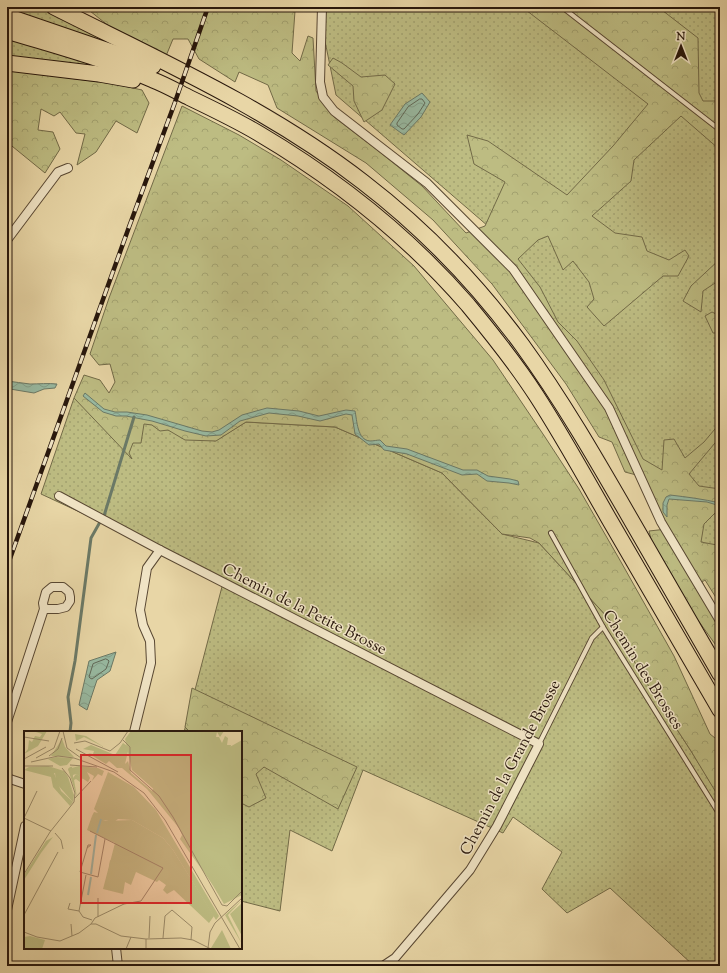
<svg xmlns="http://www.w3.org/2000/svg" width="727" height="973" viewBox="0 0 727 973" font-family="'Sorts Mill Goudy',serif">
<style>
.grass{fill:url(#grass-dots);stroke:#726a47}
.forest{fill:url(#forest-crowns);stroke:#726a47}
.water{fill:url(#water-waves);stroke:#6b7966}
.lines{fill:none;stroke-linecap:round;stroke-linejoin:round}
.shore{stroke:#606857;stroke-width:1}
.stream{stroke:#6b7966;stroke-width:3}
.lane-casing{stroke:#584732;stroke-width:6}
.street-casing{stroke:#584732;stroke-width:10}
.highway-casing{stroke:#28170c;stroke-width:17}
.lane{stroke:#f0e4c5;stroke-width:4}
.street{stroke:#f0e4c5;stroke-width:8}
.highway{stroke:#e8d6a6;stroke-width:15}
.rail-casing{stroke:#28170c;stroke-width:4.5}
.rail{stroke:#f0e4c5;stroke-width:3;stroke-dasharray:9;stroke-linecap:butt}
.labels{text-anchor:middle;stroke-width:3;stroke-linejoin:round;paint-order:stroke}
.street-label{font-size:16px;fill:#28170c;stroke:#f0e4c5}
.inset-river{fill:none;stroke:#98baa2;stroke-width:2}
.inset-road{fill:none;stroke:#9b8a68;stroke-width:1}
.view{fill:#d62828;fill-opacity:0.15;stroke:#d62828;stroke-width:2}
.inset-edge{fill:none;stroke:#28170c;stroke-width:2}
</style>
<defs>
<pattern id="grass-dots" width="8" height="8" patternUnits="userSpaceOnUse"><rect width="8" height="8" fill="#bdbc82"/><path d="M2 2h.1M6 6h.1" fill="none" stroke="#a2a16f" stroke-width="1.8" stroke-linecap="round"/></pattern>
<pattern id="forest-crowns" width="20" height="18" patternUnits="userSpaceOnUse"><rect width="20" height="18" fill="#bdbc82"/><path d="M2 6a3 3 0 1 1 6 0M12 15a3 3 0 1 1 6 0" fill="none" stroke="#a2a16f"/></pattern>
<pattern id="water-waves" width="16" height="10" patternUnits="userSpaceOnUse"><rect width="16" height="10" fill="#98baa2"/><path d="M0 5q4-4 8 0t8 0" fill="none" stroke="#839f8a"/></pattern>
</defs>
<rect width="100%" height="100%" fill="#e8d6a6"/>
<filter id="stains"><feTurbulence type="fractalNoise" baseFrequency=".005" numOctaves="4"/><feColorMatrix values="0 0 0 0 .2 0 0 0 0 .09 0 0 0 0 .02 0 0 0 .5 -.17"/></filter>
<radialGradient id="worn" r=".72"><stop offset=".6" stop-color="#630" stop-opacity="0"/><stop offset="1" stop-color="#630" stop-opacity=".3"/></radialGradient>
<!-- grass -->
<g class="grass">
<polygon points="7,7 45,7 117,45 120,48 7,8"/>
<polygon points="318,7 720,7 720,594 503,239 336,95"/>
<polygon points="7,36 112,70 7,57"/>
<polygon points="74,398 168,430 215,441 246,422 335,427 442,473 502,534 539,543 610,620 648,685 691,751 720,798 720,966 694,966 610,888 567,913 542,889 562,852 513,817 503,833 363,770 332,851 290,830 280,911 241,901 241,732 184,732 224,579 41,494"/>
</g>
<!-- forest -->
<g class="forest">
<polygon points="81,7 298,7 295,11 292,53 300,61 308,36 313,38 316,91 334,117 376,149 422,186 466,233 485,226 505,182 474,164 467,135 488,141 567,195 613,146 648,104 522,7 658,7 698,38 699,93 703,101 720,101 720,149 719,149 681,116 634,160 631,181 592,216 615,233 642,237 647,251 669,260 685,250 689,256 678,276 663,276 604,326 587,307 594,299 589,282 573,261 563,270 548,236 538,240 518,259 540,287 558,322 577,341 604,380 643,459 662,470 664,440 674,439 685,458 704,442 720,423 720,437 689,474 699,486 720,489 720,512 717,511 704,524 701,542 717,545 720,549 720,604 705,580 702,582 720,617 720,652 715,644 695,616 653,547 649,531 667,529 644,477 625,472 612,442 599,437 566,384 492,284 433,220 366,163 277,108 268,85 239,72 235,82 199,59 188,39 173,39 166,56 110,27 90,11"/>
<polygon points="333,58 342,63 361,77 385,75 395,84 382,110 364,122 354,101 353,86 328,65"/>
<polygon points="7,70 115,84 142,90 149,103 137,133 116,121 96,152 77,165 85,134 76,133 60,112 54,116 41,109 38,130 53,132 60,149 45,173 7,142"/>
<polygon points="182,106 239,135 281,160 348,206 414,266 493,360 545,437 579,489 621,562 674,656 710,734 720,742 720,799 691,751 648,685 610,620 539,543 530,538 502,534 442,473 335,427 246,422 216,441 185,440 168,430 160,431 152,425 144,424 141,443 133,443 129,453 132,459 74,398 84,375 100,380 109,393 115,382 110,364 99,365 90,354 109,298"/>
<polygon points="720,259 720,292 715,283 703,291 701,312 683,301 691,286"/>
<polygon points="712,312 720,316 720,333 713,333 705,316"/>
<polygon points="192,688 357,767 338,809 264,767 256,774 266,798 249,807 241,803 241,732 190,732 185,727"/>
</g>
<!-- water -->
<g class="water">
<polygon points="422,93 430,102 421,117 404,135 390,125 405,104"/>
<path d="M7 381C15 382 22 383 30 384 39 384 48 383 57 384L55 388 44 389 34 393 10 389 7 387Z"/>
<path d="M85 393 104 409 115 412H127L147 415 202 431 212 432 219 430 242 415 267 408 299 411 319 416 346 410 355 411C357 420 357 440 370 441 374 441 377 440 380 440L386 446 407 449 463 470H477L488 476 510 479 518 481 519 485 509 483 487 481 477 474 462 475 407 454 384 450 379 444 369 445 355 434 352 415 346 414 320 421 298 416 269 413 240 421 221 435 206 436 185 431 152 421 126 416H116L103 412 83 396Z"/>
<path d="M670 495C687 497 703 499 720 503V506L707 502 669 499 667 505V517L663 512V503L666 497Z"/>
<polygon points="116,652 110,671 97,680 87,710 79,705 89,661"/>
</g>
<g class="lines">
<!-- shore -->
<g class="shore">
<polygon points="420,99 422,99 425,103 418,114 404,129 402,129 397,125 397,123 408,107"/>
<polygon points="106,659 108,660 109,661 106,669 92,679 90,678 89,677 93,664"/>
</g>
<!-- stream -->
<g class="stream">
<polyline points="104,516 134,417"/>
<polyline points="70,732 71,723 68,697 75,661 91,538 100,522"/>
</g>
<defs>
<g id="lane">
<polyline points="562,7 720,130"/>
<polyline points="551,533 603,627 720,815"/>
<polyline points="539,744 592,638 603,627"/>
</g>
<g id="street">
<polyline points="322,7 320,82 323,97 334,111 427,183 513,269 609,408 661,522 720,621"/>
<polyline points="7,240 58,172 68,168"/>
<polyline points="59,496 160,550 539,744 497,826 470,870 395,958 383,966"/>
<polyline points="7,722 44,609 43,603 46,592 52,587 63,587 69,592 70,597 70,601 66,607 58,609 44,609"/>
<polyline points="134,732 151,663 150,641 143,625 140,610 147,568 160,550"/>
<polyline points="7,778 25,784"/>
<polyline points="7,910 25,826"/>
<polyline points="116,948 118,966"/>
</g>
<g id="highway">
<path d="M54 7C159 60 269 109 363 182 423 228 477 284 522 345 562 400 596 459 630 518 660 570 690 622 720 674"/>
<polyline points="7,16 153,66"/>
<path d="M7 31C56 46 106 59 153 80 166 85 178 92 190 98 213 109 236 120 258 133 336 179 409 237 468 305 492 334 516 364 536 395 562 435 585 477 609 519 646 582 683 646 720 710"/>
<polyline points="7,63 99,74 133,80"/>
</g>
</defs>
<!-- lane casing -->
<use href="#lane" class="lane-casing"/>
<!-- street casing -->
<use href="#street" class="street-casing"/>
<!-- highway casing -->
<use href="#highway" class="highway-casing"/>
<!-- lane -->
<use href="#lane" class="lane"/>
<!-- street -->
<use href="#street" class="street"/>
<!-- highway -->
<use href="#highway" class="highway"/>
<defs>
<polyline id="rail" points="7,567 129,227 174,105 208,7"/>
</defs>
<!-- rail casing -->
<use href="#rail" class="rail-casing"/>
<!-- rail -->
<use href="#rail" class="rail"/>
</g>
<g class="labels">
<!-- street labels -->
<g class="street-label">
<text transform="translate(305 608) rotate(27)" y="6">Chemin de la Petite Brosse</text>
<text transform="translate(644 669) rotate(58)" y="6">Chemin des Brosses</text>
<text transform="translate(509 767) rotate(-62)" y="6">Chemin de la Grande Brosse</text>
</g>
</g>
<!-- overview -->
<g transform="translate(24 731)">
<rect width="218" height="218" fill="#e8d6a6"/>
<path d="M107 0H156L190 25 218 9V164L200 173 133 61 108 39 101 8ZM38 8 41 16 50 26 27 25ZM32 26 49 27 43 34 36 35 24 28ZM55 35 48 36 49 47 52 43 59 47 56 51 52 48 50 49 53 66 44 38 46 36ZM31 41 38 42 43 48 50 64 49 71 32 52ZM68 85 82 90 108 89 139 107 149 119 190 185 185 192 150 159 143 163 139 159 142 154 135 149 133 151 112 141 107 154 101 151 99 163 79 158 91 112 63 99ZM29 106 17 122 0 149V144L22 110ZM218 169 204 184 218 213 201 184ZM198 199 207 218H188L187 217Z" fill="#bdbc82"/>
<path d="M9 0H23L14 15 0 23 4 18 5 9 8 11 11 5 16 6 18 3ZM109 0H115L133 15 157 26 163 30V40L171 44 188 26 167 13 154 0H200L196 6 193 1 192 6H195L198 12 201 5 204 7 203 14H207L206 20 199 24V29H191L174 47 176 49 171 50 160 42 147 57 161 63 149 74 140 60 136 64 157 96 158 91 161 94 175 77 171 80 166 79 168 75 164 72 170 69 179 78 162 97 176 101 189 113 194 110 196 114 190 134 218 135V138L180 135 186 148 188 146 187 143 194 145 195 150 189 154 156 108 158 104 155 97 123 58 98 37H93L85 30 82 33 64 22 69 23 70 20 59 18 67 14 91 24 99 12 105 16 101 33 104 30 107 42 128 60 133 52 128 45 143 54 155 40 107 3ZM166 102 174 104 183 114 191 118 189 133 178 131 174 127 168 110 163 107ZM51 3 62 5 80 16 60 6 52 10ZM24 35 40 40 44 46 49 61 38 42H30L37 60 49 71 46 75 29 56 27 46 0 39 5 36ZM55 35 74 37 80 40 78 45 74 43 68 50 70 45 63 41 66 47 64 51 52 43 49 44V49L44 38ZM84 41 110 56 132 79 195 185 192 189 149 119 139 107 108 89 94 88 90 91 79 89 77 94 68 85 70 81 74 82 70 78ZM197 53 199 55 191 64 195 70 218 57 216 66 211 65 198 74 206 85 209 84 218 90V96L215 94 209 100 218 109 217 113 214 112 200 117 199 113 210 108 203 107 201 101 204 100 207 103V91L198 86 189 69 181 76 179 74 182 70 176 63 183 54 189 61ZM86 129 111 141 108 147 97 141 95 147 85 143 90 141 85 135ZM218 172V205L206 183Z" fill="#bdbc82" fill-rule="evenodd"/>
<path d="M6 205 21 209 18 218H0V206Z" fill="#bdbc82"/>
<path class="inset-river" d="M73 102 77 88M67 143 72 104M64 164 67 146"/>
<path class="inset-road" d="M39 0 43 17 57 27M0 6 25 10M99 9 106 16V39L135 65 149 86 198 174 203 175 218 160M50 12 61 10 86 20 96 12 104 0M52 18 94 41M25 25 34 18 38 7M12 27 30 17 36 0M0 28 22 16M7 31 34 25 50 27 90 41 120 62 141 89 216 218M46 34 73 36M0 35H29M51 67 67 50M0 87 13 60M0 87 27 100M66 100 139 137 117 170 100 173 71 187 67 193M31 102 37 109 39 118M63 117 67 114H64L56 141 74 146 81 108M0 143 26 101 50 71 51 62 46 47 38 37M62 144 55 180 59 186 68 189M46 172 44 178 55 180M0 184 34 121M74 186V167M47 193 48 205M0 201 13 206 36 210 55 202 67 193H72L97 205 122 208V218M125 207 126 185M139 207 141 185 148 179 168 196 167 209M122 208 157 207 169 209 187 218M184 217 186 201 191 192 218 167M102 218 107 206"/>
<path class="view" d="M57 24H167V172H57Z"/>
<rect width="218" height="218" class="inset-edge"/>
</g>
<!-- margin -->
<rect width="727" height="973" fill="none" stroke="#e8d6a6" stroke-width="24"/>
<rect x="8" y="8" width="711" height="957" fill="none" stroke="#28170c" stroke-width="2"/>
<rect x="12" y="12" width="703" height="949" fill="none" stroke="#28170c"/>
<!-- north arrow -->
<g transform="translate(681 46)" stroke="#f0e4c5" stroke-width="3" paint-order="stroke">
<path d="M0-3L7 15L0 10L-7 15Z" fill="#28170c"/>
<text y="-6" font-size="11" font-weight="bold" text-anchor="middle" fill="#28170c">N</text>
</g>
<rect width="100%" height="100%" filter="url(#stains)"/>
<rect width="100%" height="100%" fill="url(#worn)"/>
</svg>
